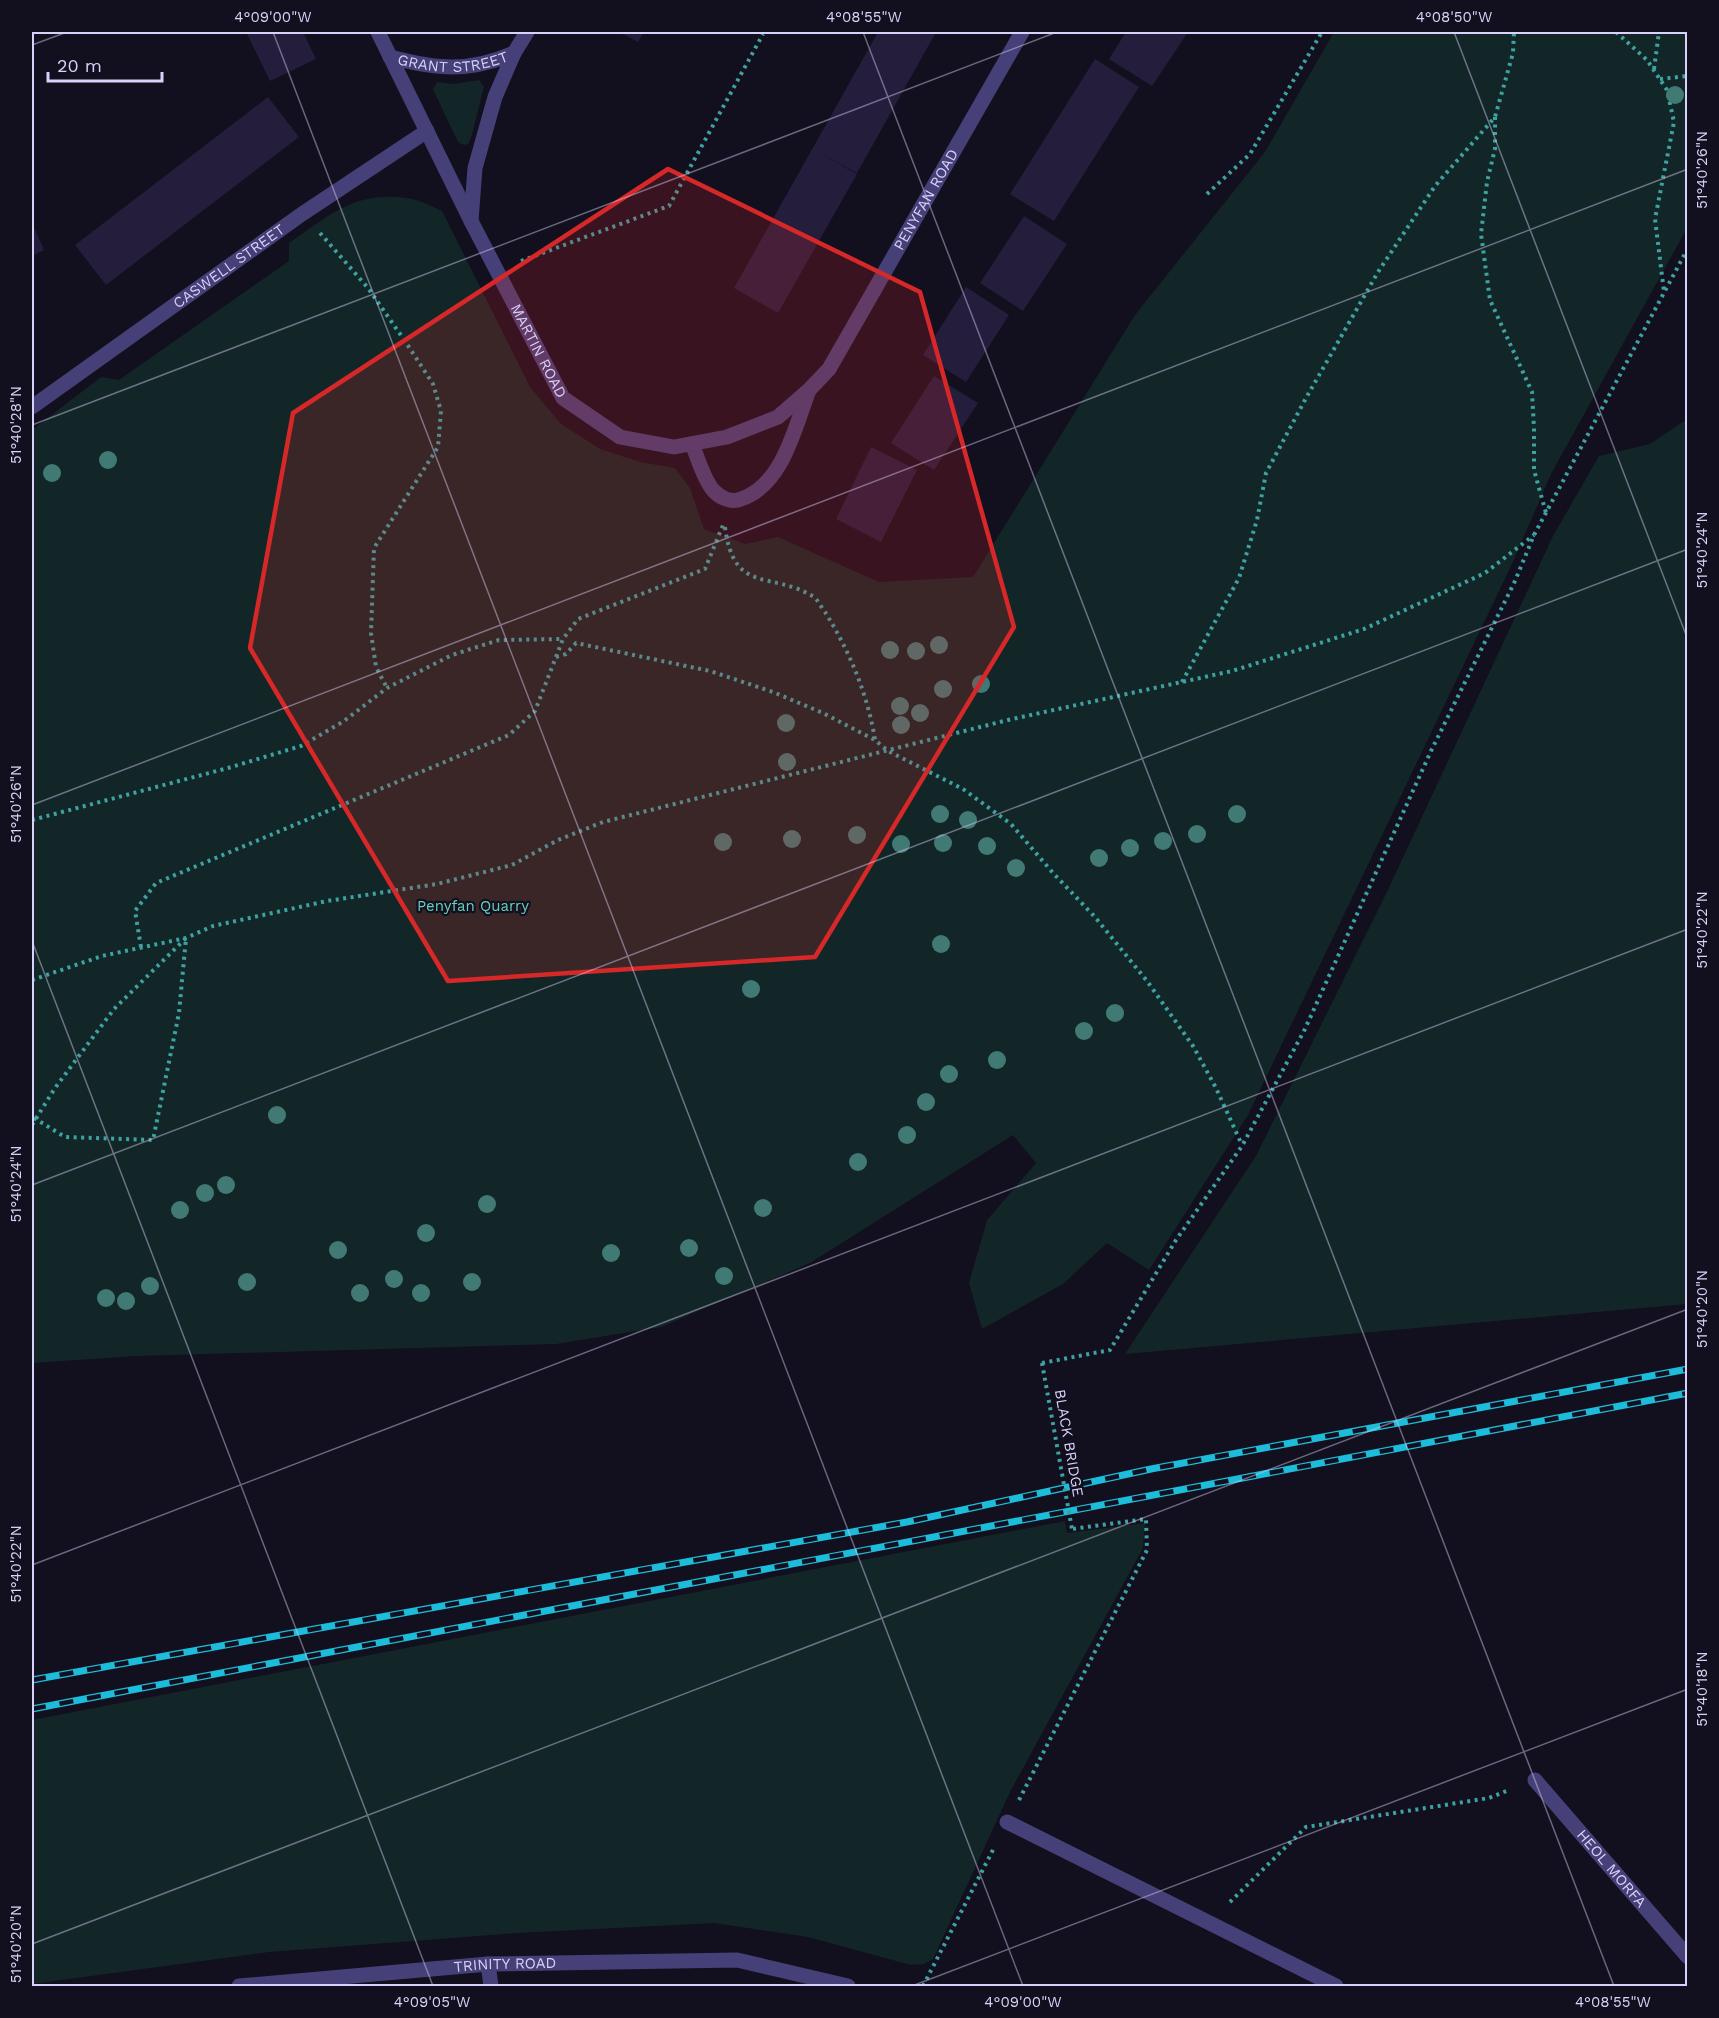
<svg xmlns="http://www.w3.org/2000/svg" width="1719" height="2018" viewBox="0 0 1719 2018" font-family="'Work Sans',sans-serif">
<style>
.green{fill:#132627}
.building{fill:#251d3c}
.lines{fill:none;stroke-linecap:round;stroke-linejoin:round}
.path{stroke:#3ca2a2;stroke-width:4;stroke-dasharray:3 4.5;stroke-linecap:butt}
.lane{stroke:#454077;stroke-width:15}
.street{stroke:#454077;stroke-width:15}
.rail-casing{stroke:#1cbcda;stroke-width:7}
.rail{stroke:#120f1e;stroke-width:4.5;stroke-dasharray:14;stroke-linecap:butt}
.path-bridge{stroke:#3ca2a2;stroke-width:4;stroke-dasharray:3 4.5;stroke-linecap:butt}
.tree{fill:#417974}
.marked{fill:#d62828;fill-opacity:0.2;stroke:#d62828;stroke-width:4.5;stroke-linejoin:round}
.ticks{fill:none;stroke:#d8d1f9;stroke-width:1.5;stroke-opacity:0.45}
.labels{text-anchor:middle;stroke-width:4.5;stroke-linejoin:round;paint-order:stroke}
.street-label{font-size:15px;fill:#d8d1f9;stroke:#120f1e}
.park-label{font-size:15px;fill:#67cfbb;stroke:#120f1e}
.neatline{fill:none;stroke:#d8d1f9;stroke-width:2}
.ticks-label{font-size:15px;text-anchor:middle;fill:#d8d1f9}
</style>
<rect width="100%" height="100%" fill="#120f1e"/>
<!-- green -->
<g class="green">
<path d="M1334 32H1687V228L1551 474 1511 566 1248 1115 1149 1270 1107 1243 1063 1284 982 1329 969 1283 987 1220 1036 1163 1013 1135 810 1263 661 1327 556 1344 136 1356 32 1363V430L101 377 119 380 289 261V243C331 214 357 189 412 199 422 201 433 207 442 211L530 387 561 424 600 449 640 462 675 468 690 488 704 529 745 544 778 537 879 582 973 577 1135 315 1265 152Z"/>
<polygon points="479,80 484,87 471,138 468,144 464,145 459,143 455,136 433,89 437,82 454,84"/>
<polygon points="1687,419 1687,1304 1125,1354 1256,1156 1386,894 1553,536 1599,456 1650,444"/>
<polygon points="1065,1521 1067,1533 1145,1523 1143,1548 1010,1792 933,1959 924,1964 911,1965 808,1937 715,1923 517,1933 269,1952 32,1984 32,1720"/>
</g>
<!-- building -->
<g class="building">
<polygon points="246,32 303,32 316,59 270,81"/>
<polygon points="619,32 644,32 638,42"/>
<polygon points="878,32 930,32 935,34 857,173 818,152 857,174 778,313 734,288"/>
<polygon points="1126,32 1188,32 1152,86 1109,59"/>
<polygon points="1095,59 1139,87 1054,221 1010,194"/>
<polygon points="268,97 299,137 106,285 75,245"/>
<polygon points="1024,216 1067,244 1023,311 980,283"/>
<polygon points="32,223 44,250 32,256"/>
<polygon points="966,287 1009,315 966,382 923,355"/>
<polygon points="934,376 978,403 934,470 891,443"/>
<polygon points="871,447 917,470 881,542 836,519"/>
</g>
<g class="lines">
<!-- path -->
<g class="path">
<polyline points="1616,32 1647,60 1667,90 1674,122 1655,219 1664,292"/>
<polyline points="1654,69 1659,32"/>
<polyline points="1660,79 1688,76"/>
<polyline points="1495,117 1495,149 1487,182 1481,234 1490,300 1532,392 1534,428 1534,470 1546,513"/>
<polyline points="1207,194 1250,154 1322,32"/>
<polyline points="320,233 368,288 407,344 433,384 441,411 438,447 374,548 371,633 376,667 387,688"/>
<polyline points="521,261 669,206 763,34"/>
<path d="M725 527C734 596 771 570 814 597 818 600 821 607 825 612 849 650 868 695 875 740"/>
<polyline points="556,657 566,654 576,643 710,671 773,692 823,713 875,740 888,751 963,789 1011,824 1053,873 1095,917 1147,981 1193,1046 1216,1088 1242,1145"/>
<polyline points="1182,682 1239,578 1257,520 1266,473 1306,398 1378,272 1435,186 1495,117 1513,53 1514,32"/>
<polyline points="32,820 228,768 301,746 344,721 387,688 452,655 499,640 562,639"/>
<polyline points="141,947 135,911 156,883 509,735 535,711 563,639 578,619 705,569 723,525"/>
<polyline points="32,980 102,956 186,938 213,926 327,901 437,884 512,865 558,840 603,822 1008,720 1232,671 1364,629 1485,573 1534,535"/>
<polyline points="34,1118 65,1137 153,1140 179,1013 186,938"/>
<polyline points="32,1125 55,1088 114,1009 186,938"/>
<polyline points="1042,1363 1110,1350 1176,1240 1242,1146 1305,1029 1431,751 1515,581 1534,535 1688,248"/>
<polyline points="1019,1800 1147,1550 1146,1519 1072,1529"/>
<polyline points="1230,1902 1306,1827 1489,1798 1509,1790"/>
<polyline points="923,1986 995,1846"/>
</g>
<!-- lane -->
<g class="lane">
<path d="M692 444C698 458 703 478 713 490 720 498 731 503 741 499 783 485 795 427 809 390"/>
<polyline points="1007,1822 1336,1986"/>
</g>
<!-- street -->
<g class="street">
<path id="s1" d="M378 32 471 221 563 398 620 437 674 447 727 437 778 417 809 390 829 369 1022 32"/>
<polyline points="514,53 527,32"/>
<path id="s2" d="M390 57C436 69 469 73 514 53L495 97 475 168 471 221"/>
<path id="s3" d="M32 407 302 214 427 131"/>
<path id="s4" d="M1535 1780 1688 1957"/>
<polyline points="488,1964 491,1986"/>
<path id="s5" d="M239 1986 488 1964 737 1960 848 1986"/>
</g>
<defs>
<g id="rail">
<polyline points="32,1680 907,1522 1151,1469 1688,1369"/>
<polyline points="32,1709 1688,1393"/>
</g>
</defs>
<!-- rail casing -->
<use href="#rail" class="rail-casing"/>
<!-- rail -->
<use href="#rail" class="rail"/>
<!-- path-bridge -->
<polyline class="path-bridge" points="1042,1363 1072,1529"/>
</g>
<!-- trees -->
<g class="tree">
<circle cx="1675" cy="95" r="9"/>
<circle cx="108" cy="460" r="9"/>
<circle cx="52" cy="473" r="9"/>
<circle cx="939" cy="645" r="9"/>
<circle cx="890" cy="650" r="9"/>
<circle cx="916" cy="651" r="9"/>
<circle cx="981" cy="684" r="9"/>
<circle cx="943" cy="689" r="9"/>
<circle cx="900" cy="706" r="9"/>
<circle cx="920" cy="713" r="9"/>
<circle cx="786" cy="723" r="9"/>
<circle cx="901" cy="725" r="9"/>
<circle cx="787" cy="762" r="9"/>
<circle cx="940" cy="814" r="9"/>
<circle cx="1237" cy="814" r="9"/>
<circle cx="968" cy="820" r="9"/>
<circle cx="1197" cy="834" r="9"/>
<circle cx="857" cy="835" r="9"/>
<circle cx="792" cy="839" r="9"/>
<circle cx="1163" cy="841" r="9"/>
<circle cx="723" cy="842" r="9"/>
<circle cx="943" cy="843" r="9"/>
<circle cx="901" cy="844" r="9"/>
<circle cx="987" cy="846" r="9"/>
<circle cx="1130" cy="848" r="9"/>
<circle cx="1099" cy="858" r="9"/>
<circle cx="1016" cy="868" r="9"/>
<circle cx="941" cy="944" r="9"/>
<circle cx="751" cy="989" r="9"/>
<circle cx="1115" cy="1013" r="9"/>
<circle cx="1084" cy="1031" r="9"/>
<circle cx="997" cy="1060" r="9"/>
<circle cx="949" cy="1074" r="9"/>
<circle cx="926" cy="1102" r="9"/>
<circle cx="277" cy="1115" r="9"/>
<circle cx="907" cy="1135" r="9"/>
<circle cx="858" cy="1162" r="9"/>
<circle cx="226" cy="1185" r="9"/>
<circle cx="205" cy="1193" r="9"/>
<circle cx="487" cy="1204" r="9"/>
<circle cx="763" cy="1208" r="9"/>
<circle cx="180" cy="1210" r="9"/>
<circle cx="426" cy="1233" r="9"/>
<circle cx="689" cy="1248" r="9"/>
<circle cx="338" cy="1250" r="9"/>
<circle cx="611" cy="1253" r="9"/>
<circle cx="724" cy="1276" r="9"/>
<circle cx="394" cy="1279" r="9"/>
<circle cx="247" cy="1282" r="9"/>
<circle cx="472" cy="1282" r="9"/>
<circle cx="150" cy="1286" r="9"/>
<circle cx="360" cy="1293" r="9"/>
<circle cx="421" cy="1293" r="9"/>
<circle cx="106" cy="1298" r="9"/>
<circle cx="126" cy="1301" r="9"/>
</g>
<!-- marked area -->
<path class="marked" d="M668 169 920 292 1014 627 815 957 448 981 250 648 293 413Z"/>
<!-- ticks -->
<path class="ticks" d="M273 32 1023 1986M863 32 1614 1986M1454 32 1688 640M32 45 67 32M32 425 1057 32M32 805 1688 169M32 941 433 1986M32 1185 1688 549M32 1565 1688 929M32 1944 1688 1309M912 1986 1688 1689"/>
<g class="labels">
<!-- street labels -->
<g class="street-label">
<text dy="5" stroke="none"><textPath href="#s2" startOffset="64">GRANT STREET</textPath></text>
<text dy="5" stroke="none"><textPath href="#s1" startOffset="908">PENYFAN ROAD</textPath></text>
<text dy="5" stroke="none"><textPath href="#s3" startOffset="242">CASWELL STREET</textPath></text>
<text dy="5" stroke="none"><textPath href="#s1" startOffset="357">MARTIN ROAD</textPath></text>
<text transform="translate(1069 1443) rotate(80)" y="5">BLACK BRIDGE</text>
<text dy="5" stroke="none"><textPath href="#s4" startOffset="117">HEOL MORFA</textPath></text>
<text dy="5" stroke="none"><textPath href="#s5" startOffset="267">TRINITY ROAD</textPath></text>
</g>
<!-- park labels -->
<g class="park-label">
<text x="473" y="911">Penyfan Quarry</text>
</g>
</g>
<!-- border -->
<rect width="1719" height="2018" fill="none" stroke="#120f1e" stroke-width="66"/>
<!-- scale -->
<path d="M48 72v9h114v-9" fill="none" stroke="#d8d1f9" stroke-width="3"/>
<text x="57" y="72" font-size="18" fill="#d8d1f9" stroke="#120f1e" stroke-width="4.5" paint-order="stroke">20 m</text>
<rect x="33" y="33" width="1653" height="1952" class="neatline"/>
<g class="ticks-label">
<text x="273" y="22">4°09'00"W</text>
<text x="864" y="22">4°08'55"W</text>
<text x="1454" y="22">4°08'50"W</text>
<text transform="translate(1702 170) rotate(-90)" y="5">51°40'26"N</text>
<text transform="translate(16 425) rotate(-90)" y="5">51°40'28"N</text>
<text transform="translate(1702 550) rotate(-90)" y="5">51°40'24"N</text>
<text transform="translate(16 804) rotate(-90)" y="5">51°40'26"N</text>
<text transform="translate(1702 930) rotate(-90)" y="5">51°40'22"N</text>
<text transform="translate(16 1184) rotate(-90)" y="5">51°40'24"N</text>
<text transform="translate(1702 1309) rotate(-90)" y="5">51°40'20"N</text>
<text transform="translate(16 1564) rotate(-90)" y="5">51°40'22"N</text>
<text transform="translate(1702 1689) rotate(-90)" y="5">51°40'18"N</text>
<text transform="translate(16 1944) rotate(-90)" y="5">51°40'20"N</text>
<text x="432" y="2007">4°09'05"W</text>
<text x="1023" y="2007">4°09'00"W</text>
<text x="1613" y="2007">4°08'55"W</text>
</g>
</svg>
